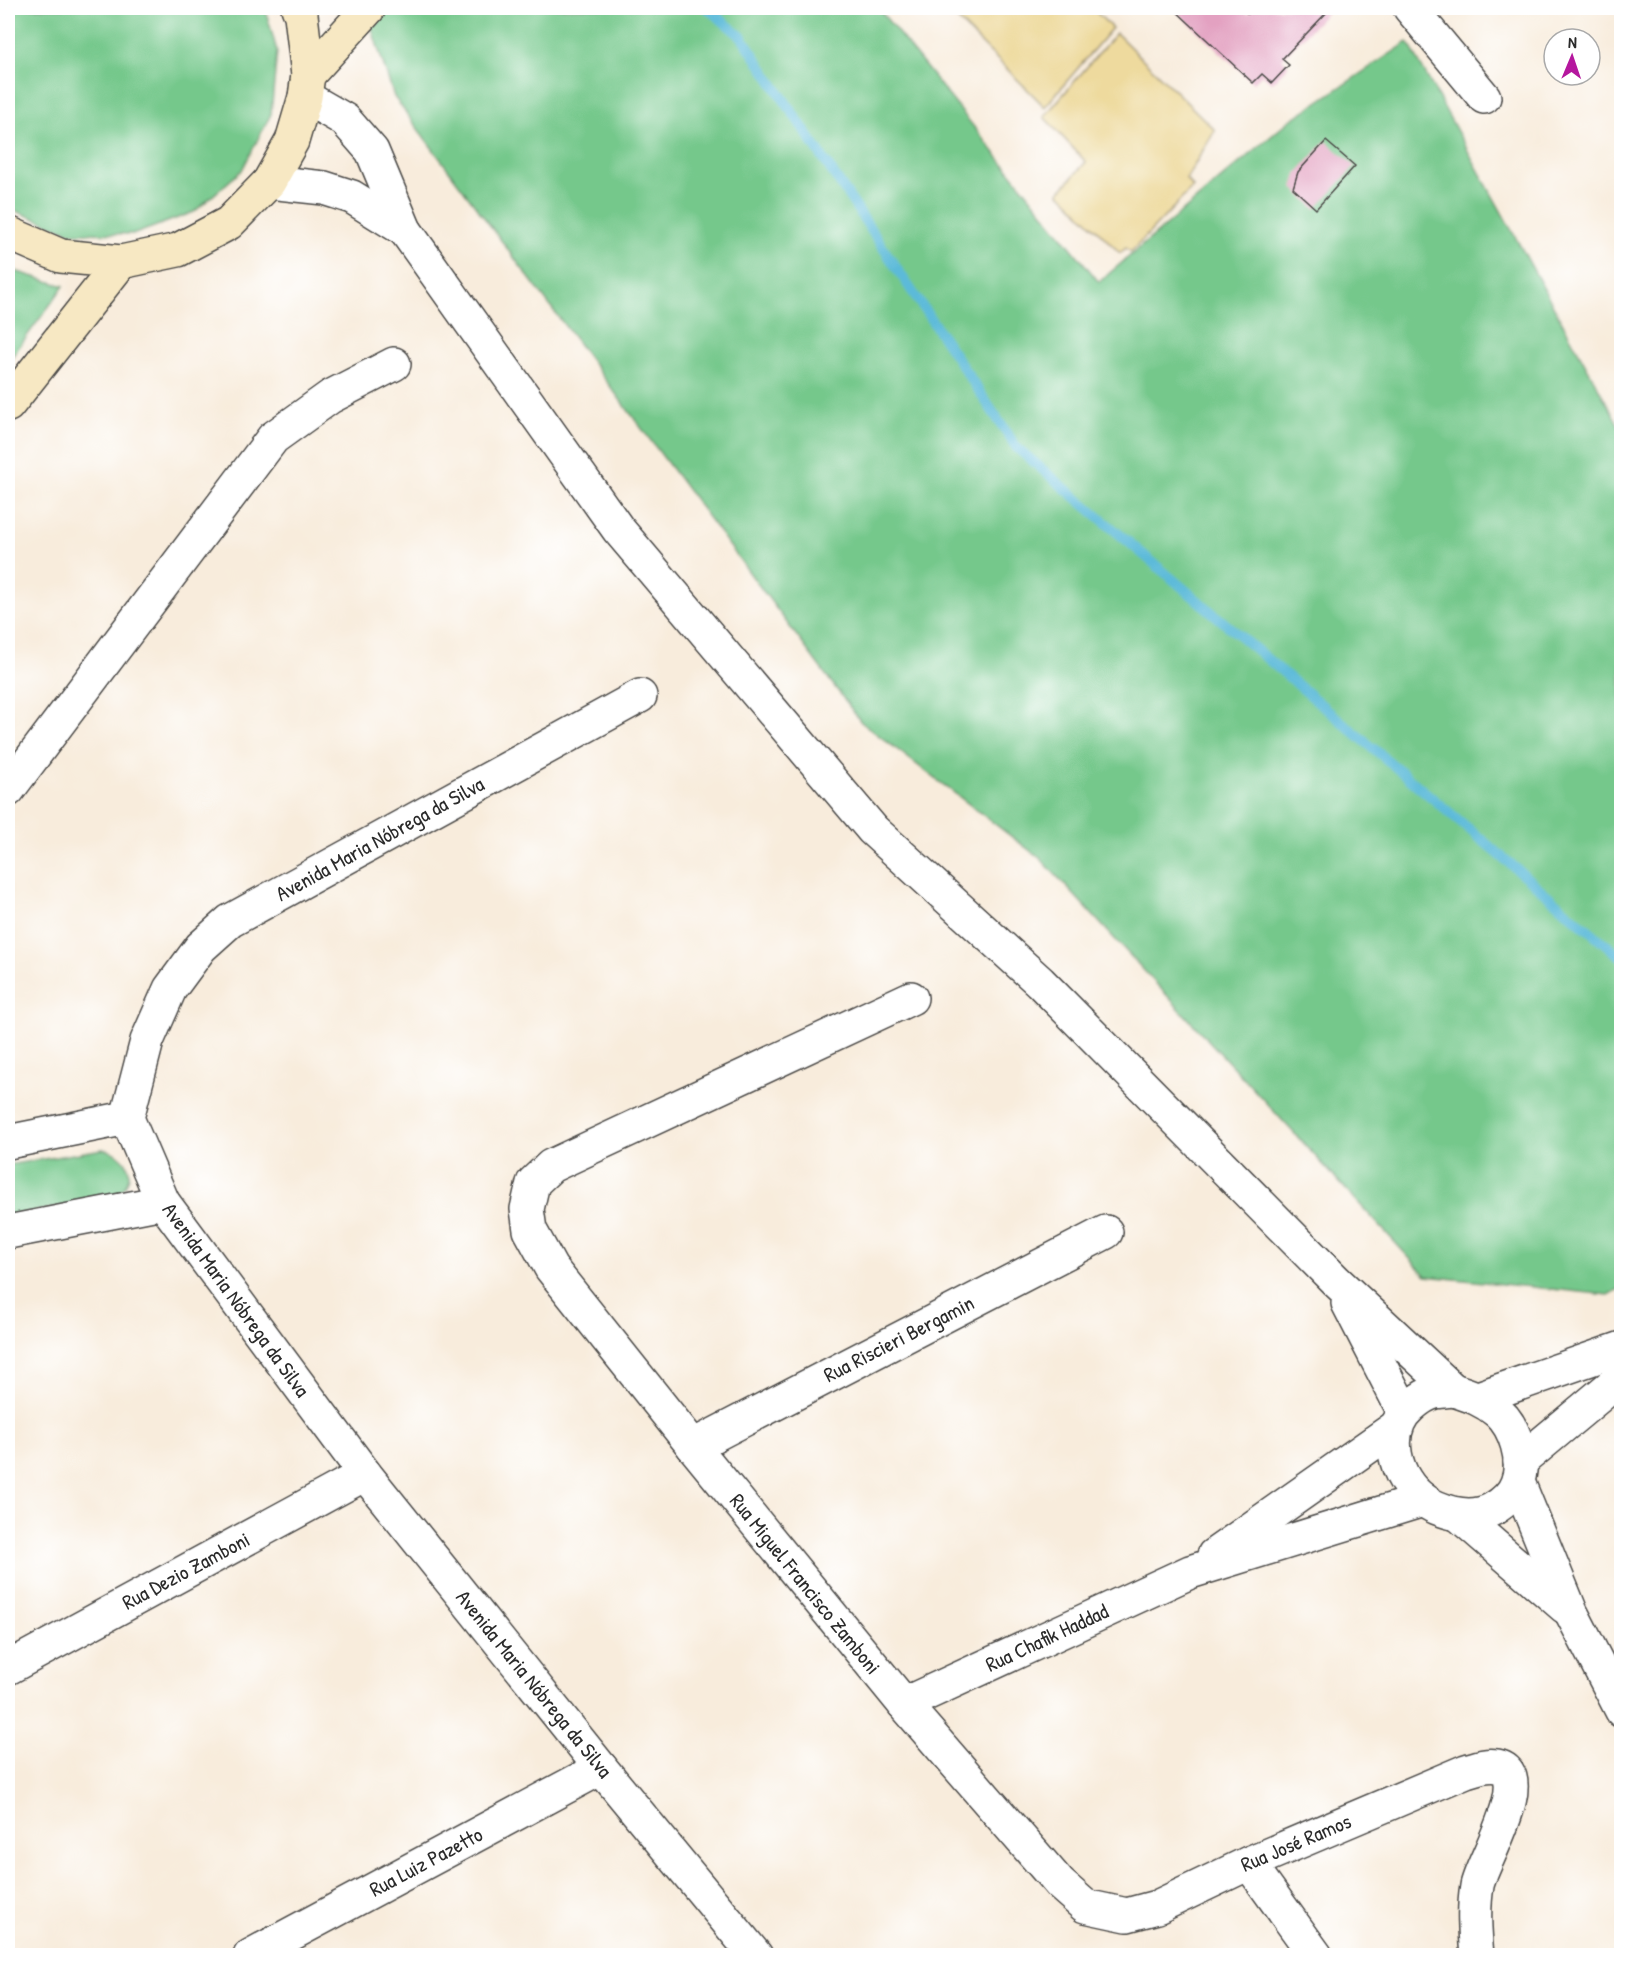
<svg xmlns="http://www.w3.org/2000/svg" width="1629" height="1963" viewBox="0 0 1629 1963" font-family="'Patrick Hand',sans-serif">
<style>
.green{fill:#74c88b;stroke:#507a5b;stroke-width:1.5}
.sand{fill:#eeda9e;stroke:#8c8264;stroke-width:1.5}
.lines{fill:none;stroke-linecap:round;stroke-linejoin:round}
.stream{stroke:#5bbad9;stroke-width:10}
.building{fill:#e3a1c1}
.street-casing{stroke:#4a4846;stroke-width:36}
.secondary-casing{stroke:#4a4846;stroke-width:36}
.street{stroke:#fff;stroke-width:33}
.secondary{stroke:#f7e8c3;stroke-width:33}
.labels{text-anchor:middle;stroke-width:4.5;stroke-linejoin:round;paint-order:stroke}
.street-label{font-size:21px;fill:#2b2b2b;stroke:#fff}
</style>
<rect width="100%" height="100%" fill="#fff"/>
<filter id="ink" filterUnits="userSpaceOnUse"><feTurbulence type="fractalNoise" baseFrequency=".0167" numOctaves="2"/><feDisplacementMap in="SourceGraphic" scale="12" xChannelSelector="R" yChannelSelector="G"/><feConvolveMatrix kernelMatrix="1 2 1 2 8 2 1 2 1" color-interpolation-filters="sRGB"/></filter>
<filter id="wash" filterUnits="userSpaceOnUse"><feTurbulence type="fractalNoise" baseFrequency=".008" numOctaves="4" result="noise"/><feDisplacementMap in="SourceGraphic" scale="24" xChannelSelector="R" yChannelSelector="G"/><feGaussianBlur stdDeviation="1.35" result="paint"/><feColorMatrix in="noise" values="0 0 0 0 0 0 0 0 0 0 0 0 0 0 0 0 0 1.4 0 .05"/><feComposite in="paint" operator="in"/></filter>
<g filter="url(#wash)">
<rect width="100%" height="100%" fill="#f8ecdc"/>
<!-- green -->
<g class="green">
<polygon points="8,8 265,8 277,51 271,114 242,170 194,212 135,234 72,233 13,210 8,204"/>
<polygon points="365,8 878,8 1099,282 1289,121 1408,42 1621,429 1621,1288 1609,1295 1426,1276 1041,859 861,722 394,97"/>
<polygon points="8,267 15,271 64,286 8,362"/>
<path d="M103 1149C133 1155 139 1183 111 1198L8 1216V1165Z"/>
</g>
<!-- sand -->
<g class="sand">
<polygon points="946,8 1092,8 1112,28 1045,107"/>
<polygon points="1116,33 1215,130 1186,179 1193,187 1131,252 1126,248 1120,253 1059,192 1086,162 1044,117"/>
</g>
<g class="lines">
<!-- stream -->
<polyline class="stream" points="707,8 742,37 1017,448 1622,958"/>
</g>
<g id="blocks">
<!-- building -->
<g class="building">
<polygon points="1173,8 1240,8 1248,14 1254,8 1331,8 1282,59 1289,65 1272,83 1262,74 1253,83"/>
<polygon points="1326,141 1355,166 1316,209 1293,188 1298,172"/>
</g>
</g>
</g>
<g filter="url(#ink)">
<use href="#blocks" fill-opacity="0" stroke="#4a4846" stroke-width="1.5"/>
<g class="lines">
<defs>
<g id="street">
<polyline points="1410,8 1484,97"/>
<polyline points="305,97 345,120 372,151 405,230 618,529 873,830 1040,982 1336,1281 1453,1390"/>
<polyline points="269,182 324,188 352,197 405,230"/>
<polyline points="640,696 230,921 201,947 170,989 147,1041 127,1118 163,1202 365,1474 601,1768 756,1956"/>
<polyline points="8,790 273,438 330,397 394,364"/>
<path d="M911 998 551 1166 533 1183 527 1209 530 1230 551 1268 693 1446 904 1704 1060 1884 1085 1906 1127 1915 1157 1907 1249 1863 1466 1771C1476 1768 1486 1764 1497 1766 1537 1774 1480 1865 1477 1886 1473 1909 1475 1933 1477 1956"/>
<polyline points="8,1142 127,1118"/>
<polyline points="8,1232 163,1202"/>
<polyline points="1348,1303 1404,1412"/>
<path d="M1453 1390C1470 1395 1484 1400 1498 1412 1515 1427 1526 1461 1517 1483 1513 1495 1503 1503 1493 1509 1480 1516 1466 1516 1453 1513 1442 1510 1432 1507 1424 1500 1394 1479 1382 1431 1411 1406 1418 1400 1426 1394 1435 1392 1440 1391 1447 1391 1453 1390Z"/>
<polyline points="1478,1398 1622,1348"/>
<polyline points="693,1446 1106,1232"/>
<polyline points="1520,1462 1622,1377"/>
<polyline points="1518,1482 1571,1612 1622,1711"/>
<polyline points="1459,1515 1565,1607"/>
<polyline points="1214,1555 1396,1427"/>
<polyline points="8,1668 365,1474"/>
<polyline points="904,1704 1190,1572 1423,1500"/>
<polyline points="1249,1863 1316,1956"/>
<polyline points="250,1956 601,1768"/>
</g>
<g id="secondary">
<polyline points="308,75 369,8"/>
<polyline points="8,233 61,256 121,262 178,250 229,223 269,182 292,141 305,97 308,75 301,15 298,8"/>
<polyline points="8,405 121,262"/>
</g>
</defs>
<!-- street casing -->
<use href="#street" class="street-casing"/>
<!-- secondary casing -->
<use href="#secondary" class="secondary-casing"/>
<!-- street -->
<use href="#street" class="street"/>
<!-- secondary -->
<use href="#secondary" class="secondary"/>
</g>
</g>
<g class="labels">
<!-- street labels -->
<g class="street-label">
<text transform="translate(380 839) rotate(-29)" y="7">Avenida Maria Nóbrega da Silva</text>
<text transform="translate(236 1300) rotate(54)" y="7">Avenida Maria Nóbrega da Silva</text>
<text transform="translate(899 1339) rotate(-27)" y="7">Rua Riscieri Bergamin</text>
<text transform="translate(186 1571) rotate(-28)" y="7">Rua Dezio Zamboni</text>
<text transform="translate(805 1584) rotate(51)" y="7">Rua Miguel Francisco Zamboni</text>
<text transform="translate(1047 1638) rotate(-25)" y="7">Rua Chafik Haddad</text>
<text transform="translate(534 1684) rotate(51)" y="7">Avenida Maria Nóbrega da Silva</text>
<text transform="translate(1296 1843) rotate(-23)" y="7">Rua José Ramos</text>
<text transform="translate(426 1862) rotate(-28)" y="7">Rua Luiz Pazetto</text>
</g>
</g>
<!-- margin -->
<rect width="1629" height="1963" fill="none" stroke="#fff" stroke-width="30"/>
<!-- north arrow -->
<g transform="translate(1572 57) rotate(2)"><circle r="28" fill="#ffffff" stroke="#aaaaaa" stroke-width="1.5"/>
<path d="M0-4.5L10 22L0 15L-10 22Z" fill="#b5179e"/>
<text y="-9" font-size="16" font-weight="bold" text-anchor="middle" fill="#2b2b2b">N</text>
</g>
</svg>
